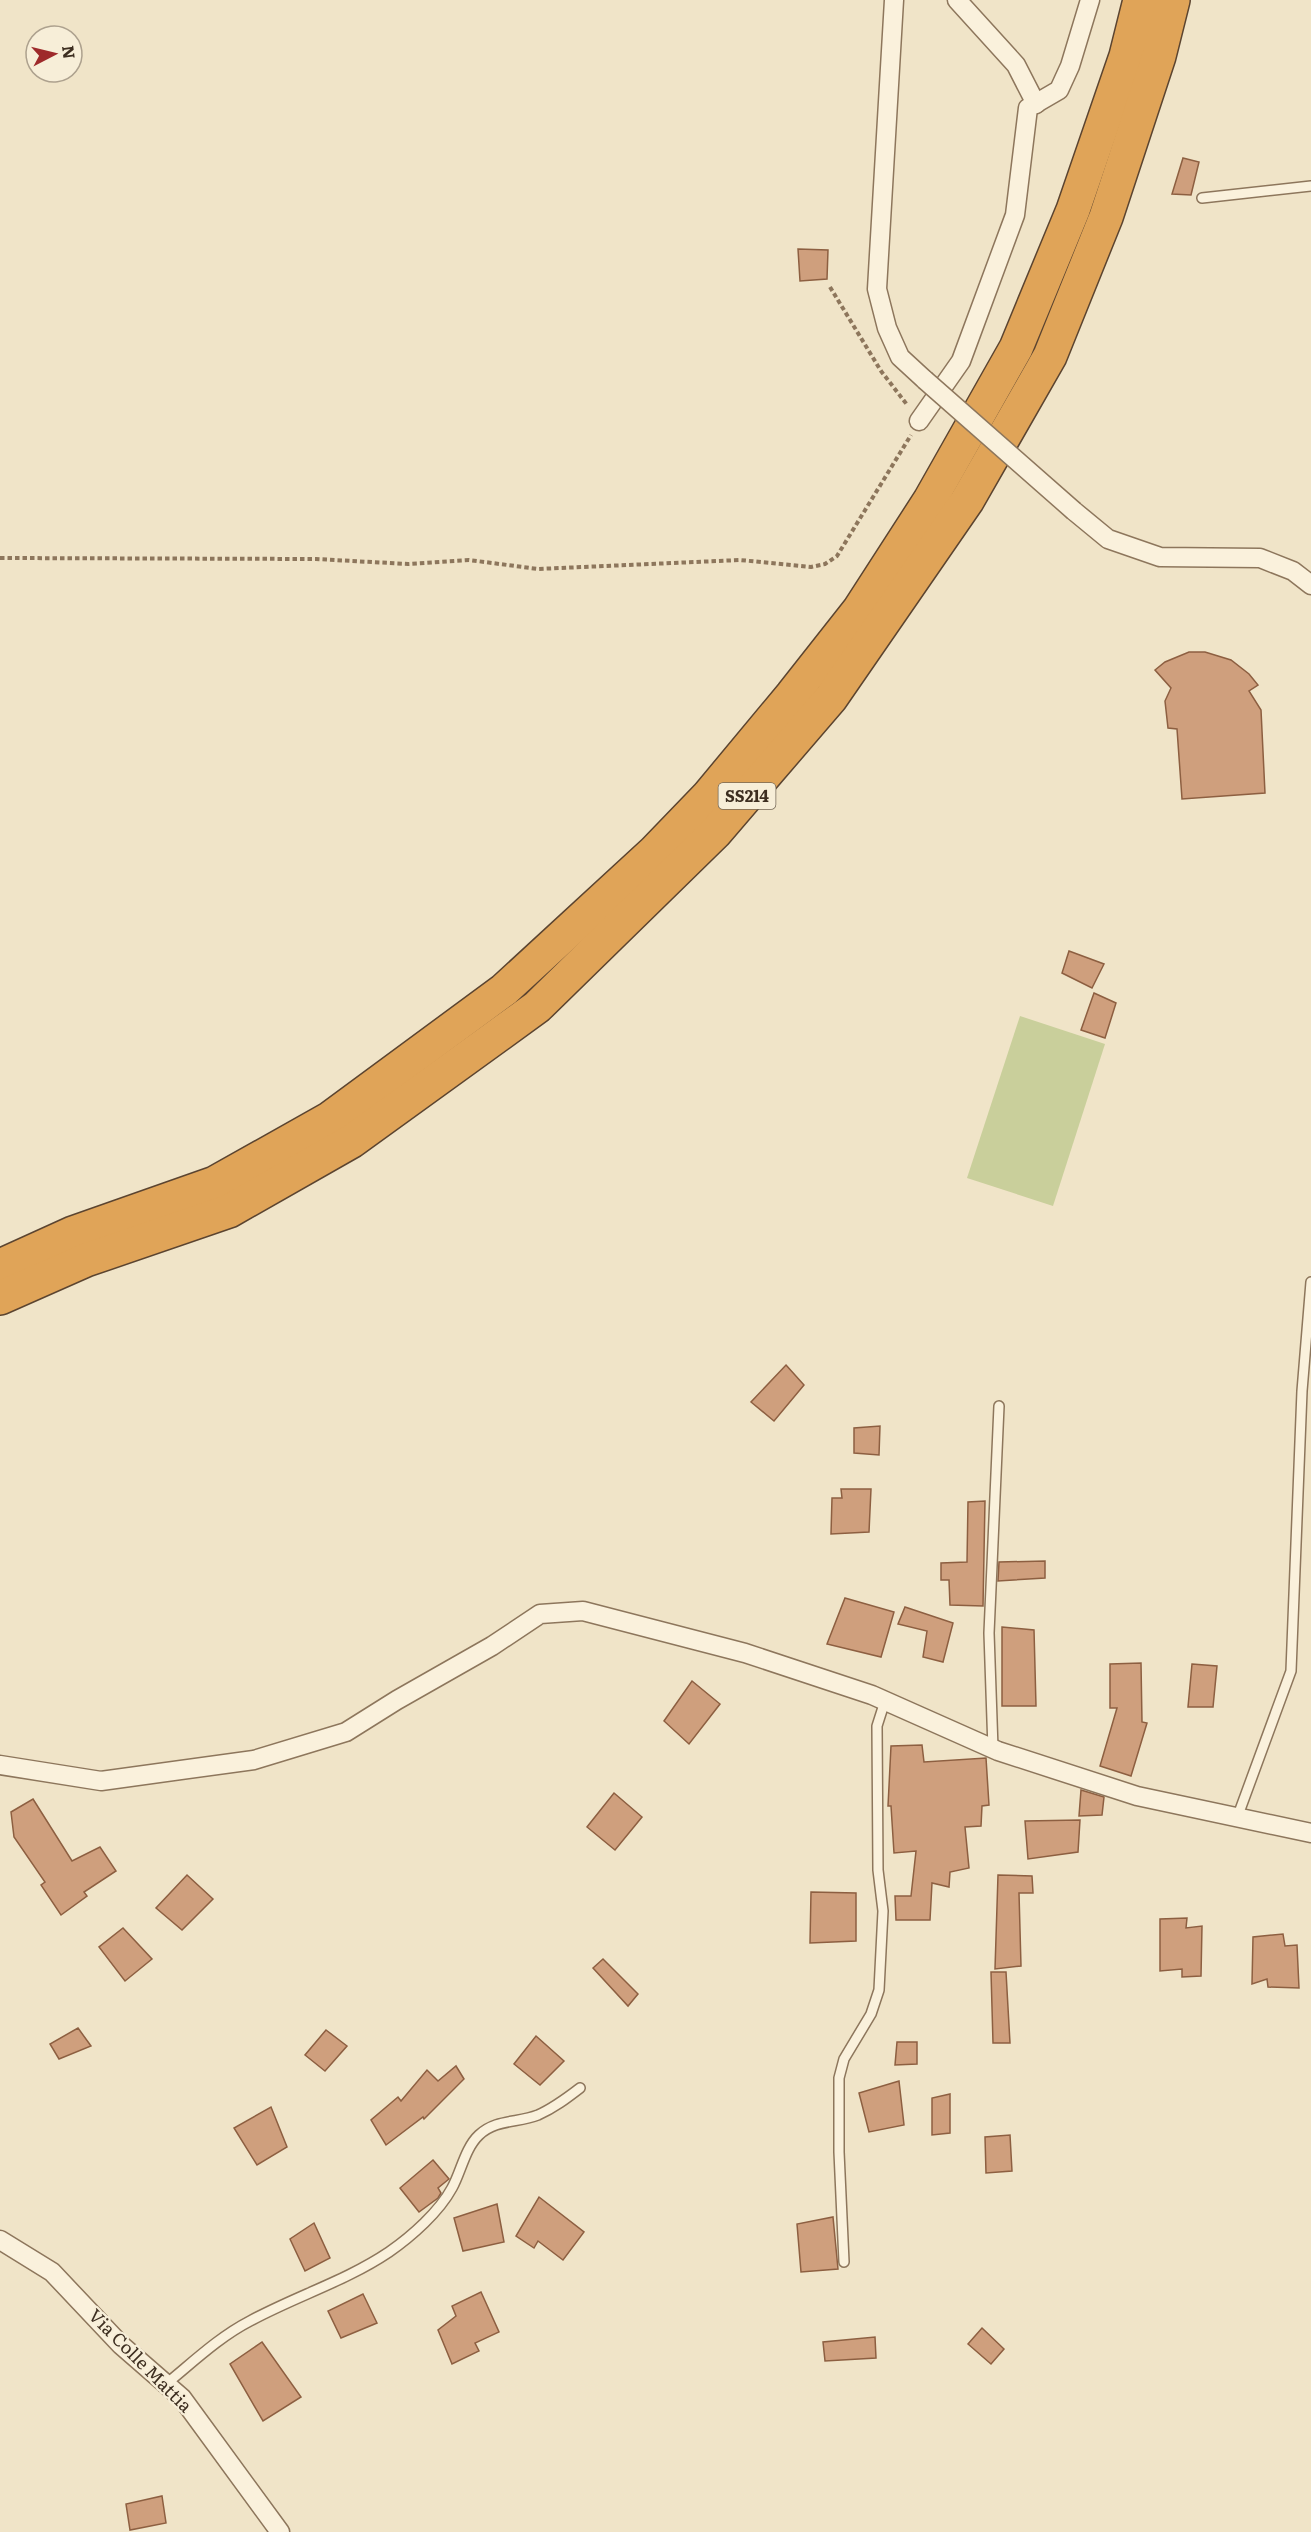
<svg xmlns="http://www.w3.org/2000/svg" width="1311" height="2532" viewBox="0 0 1311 2532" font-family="Literata,serif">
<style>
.green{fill:#c9cf9b}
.building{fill:#cf9f7d;stroke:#8d5f41;stroke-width:1.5}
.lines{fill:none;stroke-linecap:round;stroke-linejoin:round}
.lane-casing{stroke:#8d765c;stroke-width:12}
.street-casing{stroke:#8d765c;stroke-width:21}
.highway-casing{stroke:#5b4430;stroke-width:36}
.path{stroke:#8d765c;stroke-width:4;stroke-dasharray:4.5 3;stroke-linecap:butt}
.lane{stroke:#faf1dc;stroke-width:9}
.street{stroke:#faf1dc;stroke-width:18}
.highway{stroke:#e0a458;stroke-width:33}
.street-bridge-casing{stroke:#8d765c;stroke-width:21;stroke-linecap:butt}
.street-bridge{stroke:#faf1dc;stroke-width:18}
.labels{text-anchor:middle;stroke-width:4.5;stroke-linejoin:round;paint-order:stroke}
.shield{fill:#f7eed8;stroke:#756857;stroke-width:1.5}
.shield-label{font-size:16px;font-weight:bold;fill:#3d2e20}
.street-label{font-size:18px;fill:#3d2e20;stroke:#f7eed8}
</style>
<rect width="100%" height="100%" fill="#f0e4c8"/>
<!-- green -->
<polygon class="green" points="1020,1016 1105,1044 1053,1206 967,1178"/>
<!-- building -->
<g class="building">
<polygon points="1183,158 1199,162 1191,195 1172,194"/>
<polygon points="798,249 828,250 827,279 800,281"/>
<polygon points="1189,652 1205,652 1231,660 1249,674 1258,685 1249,691 1261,710 1265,793 1182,799 1177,729 1168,728 1165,701 1171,688 1155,670 1165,662"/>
<polygon points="1069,951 1104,964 1092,988 1062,973"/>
<polygon points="1094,993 1116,1003 1105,1038 1081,1030"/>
<polygon points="786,1365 804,1385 774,1421 751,1402"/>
<polygon points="880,1426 879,1455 854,1453 854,1428"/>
<polygon points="841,1489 871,1489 869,1532 831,1534 832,1498 842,1498"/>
<polygon points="985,1501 983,1606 950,1605 949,1580 941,1580 941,1563 967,1562 968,1502"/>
<polygon points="1045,1561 1045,1578 998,1581 999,1562"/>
<polygon points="845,1598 894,1612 881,1657 827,1644"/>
<polygon points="905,1607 953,1623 943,1662 923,1657 927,1631 898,1624"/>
<polygon points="1002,1627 1034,1630 1036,1706 1002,1706"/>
<polygon points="1141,1663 1142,1722 1147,1723 1131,1776 1100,1766 1117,1708 1110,1708 1110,1664"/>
<polygon points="1192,1664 1217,1666 1213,1707 1188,1707"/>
<polygon points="692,1681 720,1704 689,1744 664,1721"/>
<polygon points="922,1745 924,1762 986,1758 989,1805 982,1806 981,1826 965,1827 969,1868 950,1872 949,1887 932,1883 930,1920 896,1920 895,1896 911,1896 916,1851 894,1853 891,1806 888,1806 891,1746"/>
<polygon points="1081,1790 1104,1797 1102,1815 1079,1816"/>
<polygon points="614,1793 642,1817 615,1850 587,1827"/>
<polygon points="33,1799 72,1861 100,1847 116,1871 84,1892 87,1896 61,1915 41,1885 45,1882 14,1837 11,1812"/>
<polygon points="1080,1820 1078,1852 1028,1859 1025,1821"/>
<polygon points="187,1875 213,1899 182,1930 156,1908"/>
<polygon points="998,1875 1032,1876 1033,1893 1019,1893 1021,1966 995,1969"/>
<polygon points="811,1892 856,1893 856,1941 810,1943"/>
<polygon points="1187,1918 1186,1928 1202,1926 1201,1976 1182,1977 1182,1969 1160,1971 1160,1919"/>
<polygon points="123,1928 152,1959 125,1981 99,1947"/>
<polygon points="1283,1934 1285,1946 1297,1945 1299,1988 1268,1987 1267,1979 1252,1984 1253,1937"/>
<polygon points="603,1959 638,1994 628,2006 593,1968"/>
<polygon points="991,1972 1006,1972 1010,2043 993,2043"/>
<polygon points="78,2028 91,2046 59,2059 50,2044"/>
<polygon points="326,2030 347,2046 325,2071 305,2055"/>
<polygon points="536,2036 564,2061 540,2085 514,2064"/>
<polygon points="897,2042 917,2042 917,2064 895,2065"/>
<polygon points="456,2066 464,2079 424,2119 423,2117 386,2145 371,2120 398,2097 401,2101 427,2070 438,2081"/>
<polygon points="899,2081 904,2125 869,2132 859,2093"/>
<polygon points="950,2094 950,2133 932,2135 932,2098"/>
<polygon points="271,2107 287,2147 257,2165 234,2128"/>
<polygon points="1010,2135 1012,2171 986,2173 985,2137"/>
<polygon points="433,2160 449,2179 438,2188 441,2193 438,2198 419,2212 400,2188"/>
<polygon points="539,2197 584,2232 563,2260 538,2241 534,2248 516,2236"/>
<polygon points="497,2204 504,2242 463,2251 454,2218"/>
<polygon points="833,2217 838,2269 801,2272 797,2224"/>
<polygon points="314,2223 330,2258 305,2271 290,2239"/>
<polygon points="481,2292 499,2332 475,2343 479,2351 452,2364 438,2330 456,2316 452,2306"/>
<polygon points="363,2294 377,2323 341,2338 328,2311"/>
<polygon points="982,2328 1004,2349 991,2364 968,2344"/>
<polygon points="875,2337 876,2358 825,2361 823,2342"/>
<polygon points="262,2342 301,2397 263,2421 230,2364"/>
<polygon points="162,2496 166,2523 130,2530 126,2504"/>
</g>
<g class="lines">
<defs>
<g id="lane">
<polyline points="1202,198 1311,186"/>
<polyline points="993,1749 989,1633 999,1406"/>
<polyline points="1237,1818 1291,1671 1302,1391 1311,1282"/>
<polyline points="844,2262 839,2152 839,2078 844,2059 871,2014 879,1990 883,1911 878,1870 877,1726 885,1701"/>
<path d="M166 2384C193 2362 219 2337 250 2321 296 2296 346 2281 389 2252 412 2236 439 2212 452 2188 461 2172 465 2148 479 2135 496 2119 518 2123 538 2115 554 2108 567 2098 580 2088"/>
</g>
<g id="street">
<polyline points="894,0 877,289 887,328 900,357 925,380"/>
<polyline points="957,0 1016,65 1036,104"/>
<polyline points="919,421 961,361 1015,215 1028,108 1059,90 1070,66 1090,0"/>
<polyline points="1074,511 1108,539 1160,557 1260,558 1293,571 1311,585"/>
<polyline points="0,1765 101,1781 254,1760 346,1732 397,1700 492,1646 540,1614 583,1611 745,1653 872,1695 998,1751 1137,1796 1311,1833"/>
<polyline points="0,2240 52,2272 121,2345 182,2398 280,2532"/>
</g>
<g id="highway">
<polyline points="0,1266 73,1233 215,1183 329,1119 504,990 654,852 708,796 792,695 859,610 930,500 1016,348 1073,210 1126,56 1140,0"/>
<polyline points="0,1298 86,1260 229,1211 352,1141 537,1007 715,833 831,698 967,501 1050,356 1106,217 1159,56 1173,0"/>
</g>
</defs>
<!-- lane casing -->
<use href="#lane" class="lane-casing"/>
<!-- street casing -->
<use href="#street" class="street-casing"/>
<!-- highway casing -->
<use href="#highway" class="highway-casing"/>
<!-- path -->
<g class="path">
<polyline points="830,287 881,371 908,406"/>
<polyline points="0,558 316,559 408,564 469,560 538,569 740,560 811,567 825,564 837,556 911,435"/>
</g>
<!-- lane -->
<use href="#lane" class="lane"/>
<!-- street -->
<use href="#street" class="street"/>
<!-- highway -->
<use href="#highway" class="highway"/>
<defs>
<polyline id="street-bridge" points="925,380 1074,511"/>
</defs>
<!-- street-bridge casing -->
<use href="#street-bridge" class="street-bridge-casing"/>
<!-- street-bridge -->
<use href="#street-bridge" class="street-bridge"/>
</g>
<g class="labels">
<!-- shield labels -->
<rect class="shield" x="718.5" y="783" width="57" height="26" rx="4.5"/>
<g class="shield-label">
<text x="747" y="802">SS214</text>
</g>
<!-- street labels -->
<g class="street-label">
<text transform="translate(140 2361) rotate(45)" y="6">Via Colle Mattia</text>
</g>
</g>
<!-- north arrow -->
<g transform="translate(54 54) rotate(83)"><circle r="28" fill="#f7eed8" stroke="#ada18e" stroke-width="1.5"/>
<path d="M0-4.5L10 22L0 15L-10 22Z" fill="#9e2a2b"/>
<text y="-9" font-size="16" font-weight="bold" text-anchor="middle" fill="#3d2e20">N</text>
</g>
</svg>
